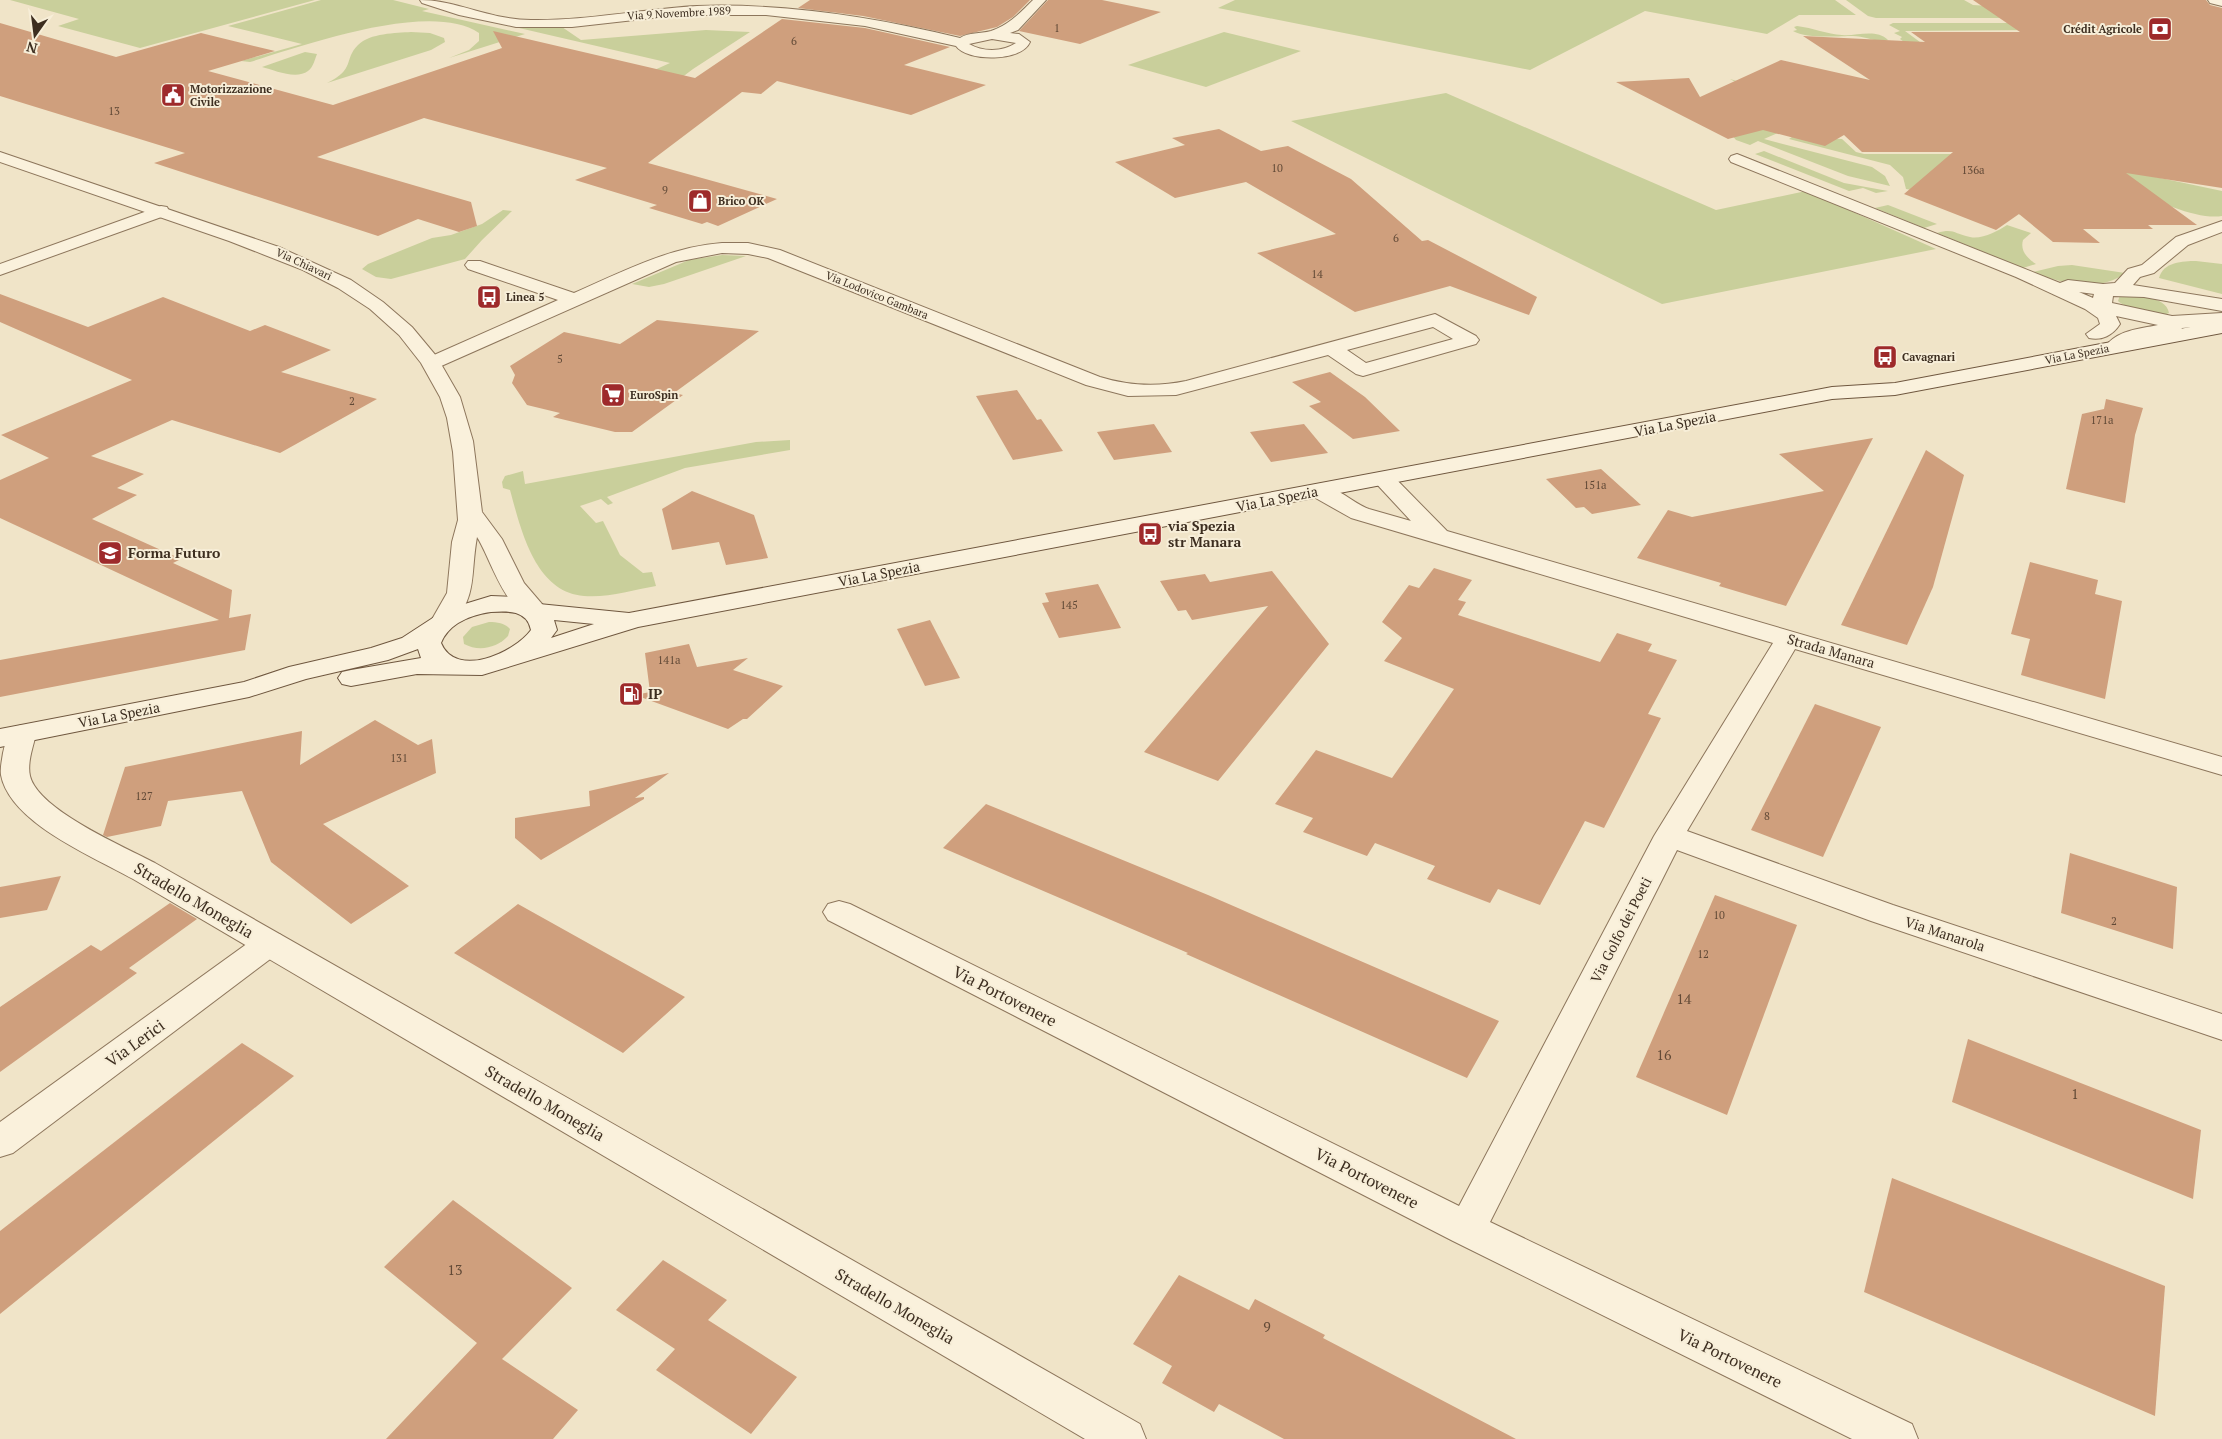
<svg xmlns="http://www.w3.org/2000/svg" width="2222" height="1439" viewBox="0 0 2222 1439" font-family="'PT Serif',serif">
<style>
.green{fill:#c9cf9b}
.building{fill:#cf9f7d}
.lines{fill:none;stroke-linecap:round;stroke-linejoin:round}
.pedestrian-casing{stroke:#8d765c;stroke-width:2}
.minor-casing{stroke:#8d765c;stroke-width:2}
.tertiary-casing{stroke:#8d765c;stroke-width:2}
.secondary-casing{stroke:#6f573f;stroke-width:2}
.pedestrian{fill:#faf1dc;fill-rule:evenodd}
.minor{fill:#faf1dc;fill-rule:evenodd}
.tertiary{fill:#faf1dc;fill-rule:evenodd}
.secondary{fill:#faf1dc;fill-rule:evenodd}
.labels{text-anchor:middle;stroke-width:4;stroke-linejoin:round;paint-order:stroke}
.far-street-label{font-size:11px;fill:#3d2e20;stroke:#f7eed8}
.number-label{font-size:11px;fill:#624a37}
.far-poi-label{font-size:11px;font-weight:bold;fill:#3d2e20;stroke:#f7eed8;text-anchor:start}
.street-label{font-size:14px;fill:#3d2e20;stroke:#f7eed8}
.poi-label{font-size:14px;font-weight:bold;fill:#3d2e20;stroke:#f7eed8;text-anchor:start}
.near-number-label{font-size:14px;fill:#624a37}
.near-street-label{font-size:16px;fill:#3d2e20;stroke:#f7eed8}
</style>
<rect width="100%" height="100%" fill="#f0e4c8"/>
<!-- green -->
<g class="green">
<polygon points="10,0 315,0 140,48 58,26 79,19"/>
<path d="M321 0H393L429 9 422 11 525 34 449 58 469 50 479 41V33C430 0 303 46 250 62L241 61 302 44 228 26Z"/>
<polygon points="1235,0 1835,0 1856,15 1799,15 1767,34 1645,11 1530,70 1218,8"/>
<polygon points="1846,0 1964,0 1973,5 1989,6 2003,18 1876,18 1868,16"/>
<polygon points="1893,23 2011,23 2038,30 1905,31 1939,56 1924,56 1900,39 1902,37 1894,33 1900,31 1889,25"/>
<path d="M1797 26C1813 28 1827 34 1842 35 1854 37 1876 28 1888 40 1876 43 1865 36 1853 36 1838 36 1806 39 1793 31L1797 30 1794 27Z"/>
<polygon points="562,27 581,40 706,30 750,32 693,69 624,121 570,108 670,63 519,28"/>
<path d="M411 32 430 33 444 38 445 42 431 50 327 83C356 69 343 60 358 45 370 33 396 33 411 32Z"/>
<polygon points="1224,32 1301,51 1206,87 1128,65"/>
<path d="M305 52 317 54C315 59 313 68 308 71 296 80 274 70 262 67Z"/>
<polygon points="1730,79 1774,92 1800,123 1764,139 1872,167 1885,176 1890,186 1848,176 1758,141 1750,145 1736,140 1721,122 1776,121 1731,103 1770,101"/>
<polygon points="1446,93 1716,210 1806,191 1936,249 1662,304 1291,121"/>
<polygon points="1792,137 1842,139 1856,152 1864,154 1954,154 2028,218 1997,205 1906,189 1903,177 1890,165 1789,139"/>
<path d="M2040 139 2151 176 2222 191V216C2179 223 2080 161 2040 139Z"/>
<polygon points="1764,151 1844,183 1888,191 1876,193 1863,188 1849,191 1755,154"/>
<polygon points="1888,205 1937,224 1924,228 1875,208"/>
<polygon points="503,210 512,211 482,240 465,259 391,279 376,277 362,269 368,264 432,238 451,235 482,224"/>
<path d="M2007 225 2031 233 2023 240C2020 251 2027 258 2036 264L2023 268 1937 233C1954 228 1954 234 1970 237 1981 240 1998 231 2007 225Z"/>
<polygon points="722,255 746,256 664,284 649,287 632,284 689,260"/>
<path d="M2196 261 2222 264V294L2159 278C2163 262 2183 261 2196 261Z"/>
<path d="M2072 265 2125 273C2101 293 2059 283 2033 272L2058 266Z"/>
<path d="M2120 295C2134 296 2166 295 2169 313 2158 319 2127 309 2118 301Z"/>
<path d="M790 440V450L685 468 607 497 613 503 608 505 601 499 580 506 596 523 603 521 620 555 643 573 652 572 656 586C633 590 608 598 584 596 535 592 521 530 510 490L503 488 502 482 505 476 523 471 525 484 756 442Z"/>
<path d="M489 622C497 622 505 623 510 629L508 636C497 648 479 652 464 644L463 637 472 627Z"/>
</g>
<!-- building -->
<g class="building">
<polygon points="810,0 1030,0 1013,17 997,27 960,36 863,16 798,8"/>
<polygon points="1048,0 1102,0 1161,12 1080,44 1019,31"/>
<polygon points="1973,0 2206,0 2210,5 2222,8 2222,188 2126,173 2197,225 2148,225 2153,229 2083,229 2100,243 2053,242 2019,214 1996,230 1904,194 1953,152 1862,152 1844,135 1825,146 1763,130 1728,139 1616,82 1689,78 1700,97 1781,60 1870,80 1803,36 1925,42 1911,32 2020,32"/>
<polygon points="782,19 865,28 950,47 904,65 986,85 911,115 777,81 761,94 742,92 648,163 777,199 718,226 707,222 702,224 649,208 657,205 575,180 607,168 424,118 317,157 471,202 477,226 459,232 418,219 378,236 154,163 185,153 0,96 0,23 116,57 201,33 275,51 208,71 333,105 502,48 493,31 695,78"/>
<polygon points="1219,129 1261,151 1288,146 1351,179 1422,241 1428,240 1537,297 1529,315 1450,286 1355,312 1257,253 1336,234 1246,182 1175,198 1115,162 1185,145 1172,138"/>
<polygon points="0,294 88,327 163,297 250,331 265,325 331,350 281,372 377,399 280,453 172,420 91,456 144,474 117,488 137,495 92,519 181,559 173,563 232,590 229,618 251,614 245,650 0,697 0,660 219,620 0,518 0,480 49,458 1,435 132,380 0,322"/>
<polygon points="657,320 759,331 674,393 683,395 632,432 615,432 553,417 560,413 527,405 512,383 515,375 510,366 564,332 620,344"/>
<polygon points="1330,372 1365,397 1400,431 1353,439 1309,406 1321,402 1292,382"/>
<polygon points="1017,390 1037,420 1041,419 1063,451 1013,460 976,396"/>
<polygon points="2106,399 2143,408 2135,435 2125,503 2066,489 2082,414 2104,409"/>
<polygon points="1154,424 1172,452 1114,460 1097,432"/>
<polygon points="1304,424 1328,453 1271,462 1250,432"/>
<polygon points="1873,438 1786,606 1719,586 1721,583 1637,558 1668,510 1692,517 1824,491 1779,454"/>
<polygon points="1926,450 1964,475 1933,587 1907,645 1841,625"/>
<polygon points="1601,469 1641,505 1592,514 1584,507 1576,508 1546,479"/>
<polygon points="692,491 754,515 768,558 726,565 719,542 672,550 662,509"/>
<polygon points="2030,562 2098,580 2095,594 2122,601 2105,699 2021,675 2030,639 2011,634"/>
<polygon points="1434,568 1472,580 1458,600 1466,602 1458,615 1600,662 1617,633 1652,644 1648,651 1677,660 1648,714 1661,718 1604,828 1585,821 1540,905 1498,889 1490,903 1427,879 1435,866 1375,843 1367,856 1303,832 1313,818 1275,804 1316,750 1392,778 1454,689 1384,661 1402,638 1382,622 1409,585 1419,588"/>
<polygon points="1272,571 1329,644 1218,781 1144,752 1268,606 1192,620 1186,610 1178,611 1160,581 1205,574 1210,582"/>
<polygon points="1098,584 1121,628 1059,638 1042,603 1049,602 1045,593"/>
<polygon points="930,620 960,678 925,686 897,629"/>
<polygon points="689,644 697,667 748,658 733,670 783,686 747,719 743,719 728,729 635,695 650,692 645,653"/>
<polygon points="1815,704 1881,727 1823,857 1751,830"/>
<polygon points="375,720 418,745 432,739 436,773 323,824 409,886 351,924 271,862 242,791 168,801 161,826 107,837 103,835 125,767 302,731 300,765"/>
<polygon points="669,773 635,798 644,797 644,799 541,860 515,838 515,818 590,806 589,791"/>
<polygon points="986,804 1208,895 1499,1021 1467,1078 1186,954 1188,953 943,848"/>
<polygon points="2070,853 2177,887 2173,949 2061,913"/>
<polygon points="61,876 47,910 0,918 0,887"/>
<polygon points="1715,895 1797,925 1727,1115 1636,1077"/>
<polygon points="170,903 197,919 129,968 137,973 0,1072 0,1007 91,945 101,951"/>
<polygon points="518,904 604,952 685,997 623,1053 454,953"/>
<polygon points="1968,1039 2201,1130 2193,1199 1952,1102"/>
<polygon points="242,1043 294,1076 0,1314 0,1231"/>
<polygon points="1892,1178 2165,1286 2155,1416 1864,1292"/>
<polygon points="453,1200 572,1288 502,1359 578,1410 553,1439 386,1439 477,1343 384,1267"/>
<polygon points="663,1260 727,1300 708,1320 797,1377 751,1434 656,1370 675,1349 616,1310"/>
<polygon points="1179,1275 1249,1310 1255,1299 1325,1335 1323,1338 1516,1439 1284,1439 1219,1404 1214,1412 1162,1383 1172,1366 1133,1344"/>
</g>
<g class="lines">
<defs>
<path id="pedestrian" d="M22 725 32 728 36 734C33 747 27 763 30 776 38 810 125 847 155 863L1140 1424 1146 1439H1085L133 879C94 857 10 823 1 775 0 768 2 760 3 753 5 744 7 735 12 728Z"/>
<g id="minor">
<path d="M420 0C456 0 491 20 531 20 587 21 642 9 697 6 786 3 874 17 960 38 969 32 980 34 991 31 1009 25 1020 13 1033 0H1046L1018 30 1010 33 1019 34 1030 42C1022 62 967 62 956 46L865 26 766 15H679L572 27H516L459 15 422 3ZM992 39 1016 43C1002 52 983 52 969 44Z"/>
<polygon points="2208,0 2222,0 2222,6 2210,3"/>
<path d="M1737 154 2060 283 2068 280 2103 284 2115 283 2128 269 2142 265 2176 237 2222 221V232L2188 245 2154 273 2140 277 2133 285 2222 299V311L2144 297 2113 296 2112 303 2172 316 2222 313V325L2182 328 2180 332 2134 342 2122 351H2108L2105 347C2117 330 2139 329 2158 325L2116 316 2120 324C2113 335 2102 341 2089 338L2086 334 2100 324 2098 318 2085 309 2016 277 1731 162 1729 159 1731 156ZM2079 292 2094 294 2093 298Z"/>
<polygon points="161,206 167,207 169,211 167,215 0,275 0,264"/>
<path d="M722 243H748L780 250 1100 377C1129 386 1157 387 1186 381L1435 314 1476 336 1479 340 1476 344 1363 376 1356 374 1328 355 1176 395 1128 396 1086 385 768 258 748 254 722 253 676 262 439 367 432 369 425 367 422 363 425 359 558 300 468 269 465 265 468 261H480L574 293C622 272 669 247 722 243ZM1433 327 1453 339 1366 363 1347 350Z"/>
<path d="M1383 472 1391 474 1447 531 2222 757V775L1795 649 1687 831 1893 905 2222 1014V1040L1871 921 1677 850 1490 1222 1912 1424 1918 1439H1852L1453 1241 828 920 823 912 828 904 839 901 850 904 1459 1206 1654 836 1773 643 1351 518 1312 496 1309 491 1312 486C1333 481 1350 502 1369 509 1383 513 1397 517 1411 521L1372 479 1375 474Z"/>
<polygon points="270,931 281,935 286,943 281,951 13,1153 0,1157 0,1122 259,935"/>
</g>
<path id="tertiary" d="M0 152 279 247 351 280 383 302 412 327 437 357 460 397 473 441 482 512 502 539 524 583 548 611 544 616C508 625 492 560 477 537 470 576 478 591 453 626L444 629 435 626 431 621 447 593 452 542 458 520 453 452 447 418 440 397 421 363 399 335 370 309 338 288 303 270 229 241 0 162Z"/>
<path id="secondary" d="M2222 321V333L1895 395 1832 399 638 627 482 675 417 674 351 686 342 684 338 678 342 672 351 670 421 658 418 649 388 660 306 679 249 697 0 747V729L244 682 289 667 371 648 402 638 445 610 491 596 517 597 539 604 629 613 1832 387 1895 383ZM491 612C508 611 527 610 531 630 514 653 456 679 441 643 449 623 471 615 491 612ZM554 620 594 624 551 638 557 630Z"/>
</defs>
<!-- pedestrian casing -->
<use href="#pedestrian" class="pedestrian-casing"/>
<!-- minor casing -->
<use href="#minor" class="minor-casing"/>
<!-- tertiary casing -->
<use href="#tertiary" class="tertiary-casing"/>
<!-- secondary casing -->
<use href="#secondary" class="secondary-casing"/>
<!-- pedestrian -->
<use href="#pedestrian" class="pedestrian"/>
<!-- minor -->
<use href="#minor" class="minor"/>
<!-- tertiary -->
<use href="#tertiary" class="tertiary"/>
<!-- secondary -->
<use href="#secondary" class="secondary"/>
</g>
<!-- icons -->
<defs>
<symbol id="bank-square" viewBox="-11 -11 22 22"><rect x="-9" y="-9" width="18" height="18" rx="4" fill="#9e2a2b" stroke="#f7eed8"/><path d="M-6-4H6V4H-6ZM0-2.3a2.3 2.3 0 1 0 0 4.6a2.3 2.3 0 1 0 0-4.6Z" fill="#fff"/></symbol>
<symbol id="civic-square" viewBox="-11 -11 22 22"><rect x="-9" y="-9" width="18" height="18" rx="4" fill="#9e2a2b" stroke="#f7eed8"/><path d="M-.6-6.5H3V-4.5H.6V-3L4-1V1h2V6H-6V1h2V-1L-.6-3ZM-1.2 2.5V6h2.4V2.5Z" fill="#fff"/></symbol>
<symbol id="shop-square" viewBox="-11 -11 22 22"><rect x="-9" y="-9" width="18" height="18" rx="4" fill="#9e2a2b" stroke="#f7eed8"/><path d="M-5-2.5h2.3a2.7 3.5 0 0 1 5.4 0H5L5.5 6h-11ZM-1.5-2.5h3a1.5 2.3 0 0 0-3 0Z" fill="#fff"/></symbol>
<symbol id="bus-square" viewBox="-11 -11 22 22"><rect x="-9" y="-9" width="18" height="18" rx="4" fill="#9e2a2b" stroke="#f7eed8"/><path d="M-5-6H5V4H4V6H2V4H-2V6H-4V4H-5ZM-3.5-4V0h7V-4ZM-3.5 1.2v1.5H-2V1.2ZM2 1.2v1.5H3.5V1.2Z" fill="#fff"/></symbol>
<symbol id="supermarket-square" viewBox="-11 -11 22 22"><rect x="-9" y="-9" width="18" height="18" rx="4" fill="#9e2a2b" stroke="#f7eed8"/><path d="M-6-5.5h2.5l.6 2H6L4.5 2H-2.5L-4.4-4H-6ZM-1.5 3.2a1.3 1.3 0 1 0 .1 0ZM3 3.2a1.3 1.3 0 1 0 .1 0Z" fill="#fff"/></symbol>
<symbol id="school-square" viewBox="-11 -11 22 22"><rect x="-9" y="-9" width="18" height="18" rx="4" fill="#9e2a2b" stroke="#f7eed8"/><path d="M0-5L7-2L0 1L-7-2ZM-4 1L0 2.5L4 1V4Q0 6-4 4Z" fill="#fff"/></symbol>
<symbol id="fuel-square" viewBox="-11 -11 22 22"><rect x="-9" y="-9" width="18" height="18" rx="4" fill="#9e2a2b" stroke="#f7eed8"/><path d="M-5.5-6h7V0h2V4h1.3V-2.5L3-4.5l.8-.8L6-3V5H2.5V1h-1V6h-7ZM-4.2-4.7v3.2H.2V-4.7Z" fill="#fff"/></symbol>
</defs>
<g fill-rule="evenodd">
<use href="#bank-square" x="2146" y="15" width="28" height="28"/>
<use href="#civic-square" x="159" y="81" width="28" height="28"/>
<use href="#shop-square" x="686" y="187" width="28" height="28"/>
<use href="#bus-square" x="475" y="283" width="28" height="28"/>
<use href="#bus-square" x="1871" y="343" width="28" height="28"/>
<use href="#supermarket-square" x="599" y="381" width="28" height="28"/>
<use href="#bus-square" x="1136" y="520" width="28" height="28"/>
<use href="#school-square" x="96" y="539" width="28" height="28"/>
<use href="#fuel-square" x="617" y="680" width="28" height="28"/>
</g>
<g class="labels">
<!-- far-street labels -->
<g class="far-street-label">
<text transform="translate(679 13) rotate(-3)" y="4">Via 9 Novembre 1989</text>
<text transform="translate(304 264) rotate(25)" y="4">Via Chiavari</text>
<text transform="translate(877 295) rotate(22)" y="4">Via Lodovico Gambara</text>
<text transform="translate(2077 354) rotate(-11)" y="4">Via La Spezia</text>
</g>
<!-- number labels -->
<g class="number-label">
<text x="1057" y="32">1</text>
<text x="794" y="45">6</text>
<text x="114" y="115">13</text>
<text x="1277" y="172">10</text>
<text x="1973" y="174">136a</text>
<text x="665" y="194">9</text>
<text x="1396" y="242">6</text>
<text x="1317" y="278">14</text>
<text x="560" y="363">5</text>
<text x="352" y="405">2</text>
<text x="2102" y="424">171a</text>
<text x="1595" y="489">151a</text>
<text x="1069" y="609">145</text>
<text x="669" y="664">141a</text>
<text x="399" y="762">131</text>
<text x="144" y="800">127</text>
<text x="1767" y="820">8</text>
<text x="1719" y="919">10</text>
<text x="2114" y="925">2</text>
<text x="1703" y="958">12</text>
</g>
<!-- far-poi labels -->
<g class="far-poi-label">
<text x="2142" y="33" text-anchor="end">Crédit Agricole</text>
<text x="190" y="93">Motorizzazione<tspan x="190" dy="13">Civile</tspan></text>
<text x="718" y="205">Brico OK</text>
<text x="506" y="301">Linea 5</text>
<text x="1902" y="361">Cavagnari</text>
<text x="630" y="399">EuroSpin</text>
</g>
<!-- street labels -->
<g class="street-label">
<text transform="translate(1675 424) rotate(-11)" y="5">Via La Spezia</text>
<text transform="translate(1277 499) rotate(-11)" y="5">Via La Spezia</text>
<text transform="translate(879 574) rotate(-11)" y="5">Via La Spezia</text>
<text transform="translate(1831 651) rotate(16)" y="5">Strada Manara</text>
<text transform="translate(119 715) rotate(-11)" y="5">Via La Spezia</text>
<text transform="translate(1621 930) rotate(-63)" y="5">Via Golfo dei Poeti</text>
<text transform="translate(1945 934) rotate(18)" y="5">Via Manarola</text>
</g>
<!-- poi labels -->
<g class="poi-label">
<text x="1168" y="531">via Spezia<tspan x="1168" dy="16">str Manara</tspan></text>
<text x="128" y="558">Forma Futuro</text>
<text x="648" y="699">IP</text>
</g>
<!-- near-number labels -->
<g class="near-number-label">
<text x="1684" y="1004">14</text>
<text x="1664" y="1060">16</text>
<text x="2075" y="1099">1</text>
<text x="455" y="1275">13</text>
<text x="1267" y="1332">9</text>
</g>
<!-- near-street labels -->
<g class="near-street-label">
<text transform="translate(194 900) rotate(30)" y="6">Stradello Moneglia</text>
<text transform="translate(1005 996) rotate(27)" y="6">Via Portovenere</text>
<text transform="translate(135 1043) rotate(-36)" y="6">Via Lerici</text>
<text transform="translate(545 1103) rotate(30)" y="6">Stradello Moneglia</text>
<text transform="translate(1367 1178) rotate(27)" y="6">Via Portovenere</text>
<text transform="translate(895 1306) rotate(30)" y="6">Stradello Moneglia</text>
<text transform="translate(1730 1358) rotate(26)" y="6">Via Portovenere</text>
</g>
</g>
<!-- north arrow -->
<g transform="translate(35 35) rotate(194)" stroke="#f7eed8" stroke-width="4" paint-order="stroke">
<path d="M0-4L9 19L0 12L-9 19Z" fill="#3d2e20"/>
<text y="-8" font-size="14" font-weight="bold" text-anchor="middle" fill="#3d2e20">N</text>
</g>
</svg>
